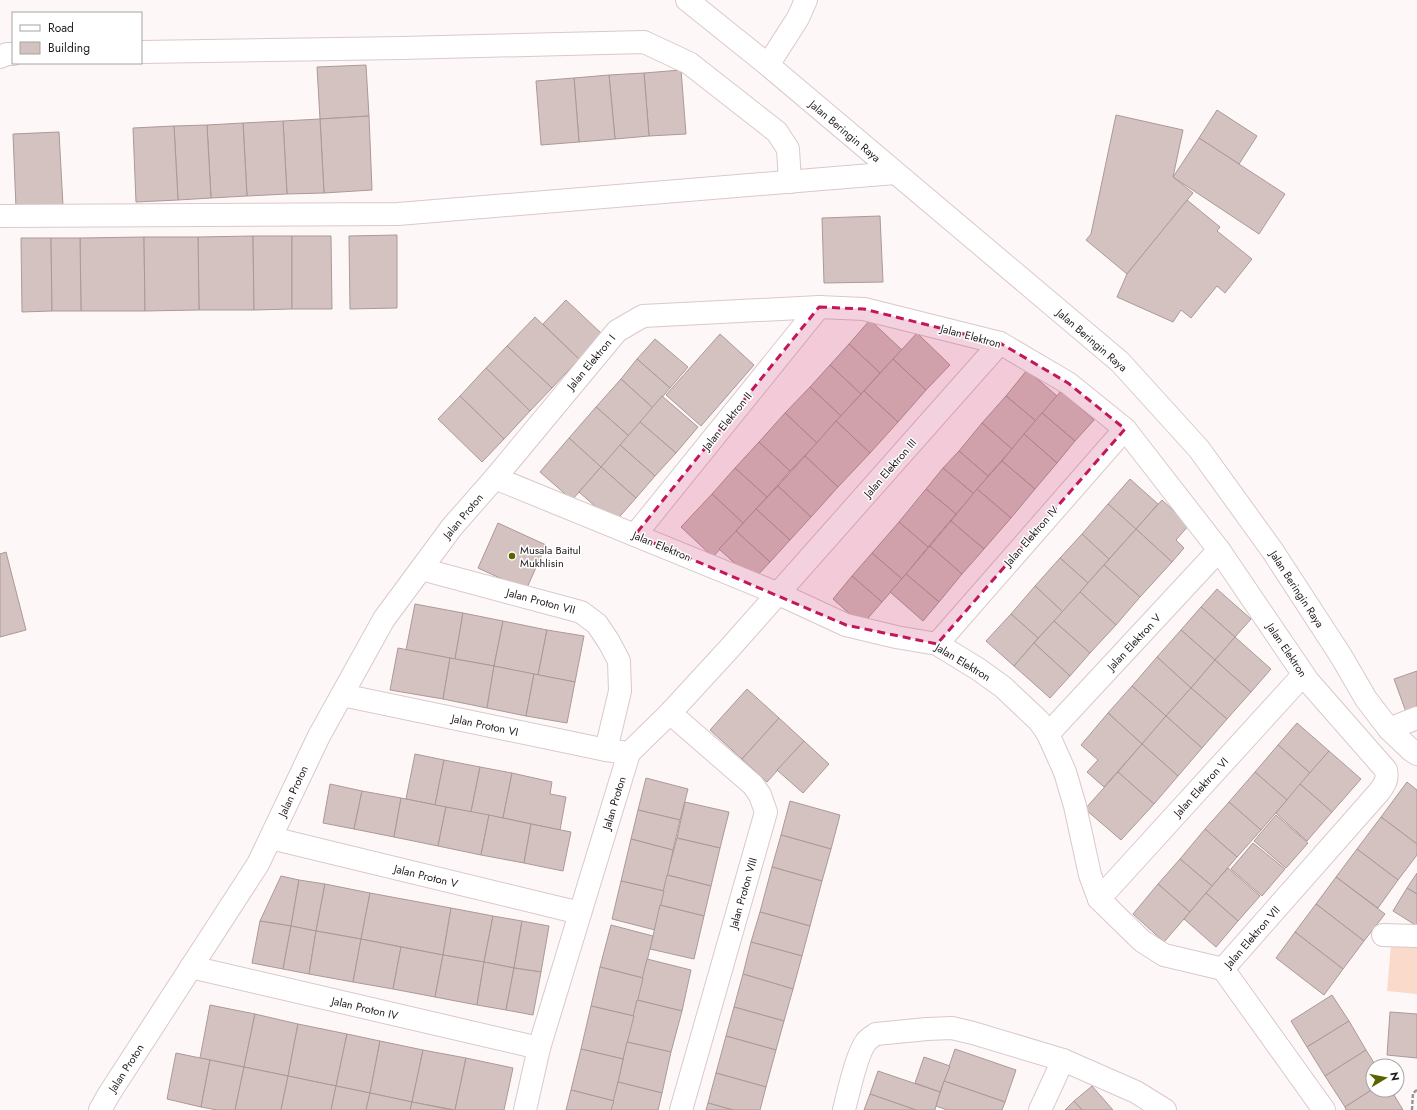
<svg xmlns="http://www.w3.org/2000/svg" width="1417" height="1110" viewBox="0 0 1417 1110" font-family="Jost,sans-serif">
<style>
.green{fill:#fadbcb}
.building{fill:#d4c2c0;stroke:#ab9997}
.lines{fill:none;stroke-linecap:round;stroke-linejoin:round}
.street-casing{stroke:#dac8cc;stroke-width:24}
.secondary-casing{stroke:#dac8cc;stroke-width:24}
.path{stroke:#9c9596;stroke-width:2.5;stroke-dasharray:4 2;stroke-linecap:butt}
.street{stroke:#fff;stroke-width:22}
.secondary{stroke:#fff;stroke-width:22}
.marked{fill:#c2185b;fill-opacity:0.2;stroke:#c2185b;stroke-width:3;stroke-dasharray:8 5;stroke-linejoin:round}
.poi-dot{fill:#5a6302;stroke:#fff;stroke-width:1.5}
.labels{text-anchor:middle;stroke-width:3;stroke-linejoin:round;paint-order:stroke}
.street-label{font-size:11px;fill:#201a1b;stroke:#fff}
.poi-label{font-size:11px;fill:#201a1b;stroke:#fff;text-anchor:start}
</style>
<rect width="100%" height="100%" fill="#fef7f8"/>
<!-- green -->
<polygon class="green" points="1391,944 1417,946 1417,994 1387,991"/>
<!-- building -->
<g class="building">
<polygon points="366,65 369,116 320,119 317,67"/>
<polygon points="681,70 686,134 649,136 644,73"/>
<polygon points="644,73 649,136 615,139 609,75"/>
<polygon points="609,75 615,139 579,142 574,78"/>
<polygon points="574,78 579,142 541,145 536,81"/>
<polygon points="1217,110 1257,136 1239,164 1199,138"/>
<polygon points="1116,115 1183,130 1173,177 1193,193 1127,274 1086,240 1091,234"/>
<polygon points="369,116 372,190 324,193 320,119"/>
<polygon points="320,119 324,193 287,194 283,121"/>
<polygon points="283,121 287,194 247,196 243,123"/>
<polygon points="243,123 247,196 211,198 207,125"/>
<polygon points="207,125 211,198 178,200 174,126"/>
<polygon points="174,126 178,200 136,202 133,128"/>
<polygon points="59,132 63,206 16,208 13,134"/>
<polygon points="1199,138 1285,194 1259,234 1173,177"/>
<polygon points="1187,200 1220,227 1217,231 1252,259 1225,293 1217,286 1191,318 1181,310 1173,322 1117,297 1127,274"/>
<polygon points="880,216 883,282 824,283 822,218"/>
<polygon points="397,235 397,308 350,309 349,236"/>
<polygon points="253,236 254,310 199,310 198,237"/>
<polygon points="253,236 292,236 292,309 254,310"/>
<polygon points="292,236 331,236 332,309 292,309"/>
<polygon points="144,237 145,311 81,311 80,238"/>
<polygon points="144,237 198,237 199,310 145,311"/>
<polygon points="21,238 51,238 52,311 22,312"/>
<polygon points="51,238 80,238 81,311 52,311"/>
<polygon points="566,300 602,334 579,359 543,324"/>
<polygon points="535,317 579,359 552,388 507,346"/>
<polygon points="870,320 902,350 880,373 849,344"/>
<polygon points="917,333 950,365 926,390 893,359"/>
<polygon points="720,334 754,365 701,426 666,395"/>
<polygon points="655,339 688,367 670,388 637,359"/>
<polygon points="849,344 880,373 861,394 830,365"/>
<polygon points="507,346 552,388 530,411 486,368"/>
<polygon points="637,359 670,388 653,408 621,379"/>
<polygon points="893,359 926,390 898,422 864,391"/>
<polygon points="830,365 861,394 841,416 810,387"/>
<polygon points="486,368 530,411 504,439 460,396"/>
<polygon points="1027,370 1057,396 1036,421 1006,396"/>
<polygon points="621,379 653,408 629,436 596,407"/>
<polygon points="810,387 841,416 817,443 785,413"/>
<polygon points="864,391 898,422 870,453 836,421"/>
<polygon points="1061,391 1094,420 1075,441 1042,413"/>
<polygon points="460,396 504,439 482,462 438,419"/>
<polygon points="662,396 698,427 676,453 640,422"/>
<polygon points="1006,396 1036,421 1012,449 982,423"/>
<polygon points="596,407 629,436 601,467 569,438"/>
<polygon points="785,413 817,443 790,471 759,442"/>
<polygon points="1042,413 1075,441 1057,463 1024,434"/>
<polygon points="836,421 870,453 838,487 805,456"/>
<polygon points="640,422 676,453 655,476 620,445"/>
<polygon points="982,423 1012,449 988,476 959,451"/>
<polygon points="1024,434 1057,463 1035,489 1002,461"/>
<polygon points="569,438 601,467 572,500 540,472"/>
<polygon points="759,442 790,471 767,497 735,468"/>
<polygon points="620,445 655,476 636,498 601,467"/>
<polygon points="959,451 988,476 974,494 943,468"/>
<polygon points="805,456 838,487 811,517 778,486"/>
<polygon points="1002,461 1035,489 1011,518 977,489"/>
<polygon points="601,467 636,498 614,523 579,492"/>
<polygon points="735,468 767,497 743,523 712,494"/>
<polygon points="943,468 974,494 956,514 926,489"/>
<polygon points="1130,479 1158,504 1136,529 1108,504"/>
<polygon points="778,486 811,517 790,540 756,509"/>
<polygon points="926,489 956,514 928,547 899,522"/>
<polygon points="977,489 1011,518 984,549 951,521"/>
<polygon points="712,494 743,523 713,557 681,527"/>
<polygon points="1162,500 1189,525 1176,540 1184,548 1172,562 1136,529"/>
<polygon points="1108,504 1136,529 1109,559 1082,534"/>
<polygon points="756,509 790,540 770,562 736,531"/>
<polygon points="951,521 984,549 962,574 930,546"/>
<polygon points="899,522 928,547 902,579 872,553"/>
<polygon points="498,523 546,545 526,590 478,568"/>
<polygon points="1136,529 1172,562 1140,597 1104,565"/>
<polygon points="736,531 770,562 753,580 719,549"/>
<polygon points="1082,534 1109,559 1088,583 1060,558"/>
<polygon points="930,546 962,574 939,602 906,574"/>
<polygon points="6,552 26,630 0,637 0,554"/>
<polygon points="872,553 902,579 882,602 852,576"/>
<polygon points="1060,558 1088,583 1063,612 1035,586"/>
<polygon points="1104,565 1140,597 1116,625 1080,592"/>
<polygon points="906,574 939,602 923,621 890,592"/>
<polygon points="852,576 882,602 862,625 833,599"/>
<polygon points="1035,586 1063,612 1038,638 1011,614"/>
<polygon points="1217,589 1251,619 1235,637 1201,607"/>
<polygon points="1080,592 1116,625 1090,653 1054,621"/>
<polygon points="415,604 463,613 455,659 406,650"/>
<polygon points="1201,607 1235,637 1215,660 1181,630"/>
<polygon points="463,613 503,621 494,666 455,659"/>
<polygon points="1011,614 1038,638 1014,666 986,641"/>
<polygon points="503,621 547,630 538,675 494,666"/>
<polygon points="1054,621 1090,653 1070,676 1034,643"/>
<polygon points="547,630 584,636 575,682 538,675"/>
<polygon points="1181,630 1215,660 1191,688 1157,657"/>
<polygon points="1235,637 1271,669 1251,692 1215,660"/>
<polygon points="1034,643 1070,676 1050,698 1014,666"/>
<polygon points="398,648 450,658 443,699 390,690"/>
<polygon points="1157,657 1191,688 1166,716 1132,686"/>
<polygon points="450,658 494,666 487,708 443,699"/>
<polygon points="1215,660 1251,692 1227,719 1191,688"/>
<polygon points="494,666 534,674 526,716 487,708"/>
<polygon points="1417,671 1417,708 1406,712 1394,679"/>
<polygon points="534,674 575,682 567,723 526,716"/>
<polygon points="1132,686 1166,716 1142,744 1108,713"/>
<polygon points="1191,688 1227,719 1202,748 1166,716"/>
<polygon points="747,689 779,718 742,759 710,730"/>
<polygon points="1108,713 1142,744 1104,787 1087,772 1098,760 1081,745"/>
<polygon points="1166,716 1202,748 1178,776 1142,744"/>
<polygon points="779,718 804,741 767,782 742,759"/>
<polygon points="1297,723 1329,751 1310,773 1278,745"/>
<polygon points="804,741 829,764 803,793 777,770"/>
<polygon points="1142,744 1178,776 1154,804 1118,772"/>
<polygon points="1278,745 1310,773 1287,800 1255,772"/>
<polygon points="1329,751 1361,779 1332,812 1300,784"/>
<polygon points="415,754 444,760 435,805 406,799"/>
<polygon points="444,760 480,767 471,812 435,805"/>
<polygon points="480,767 512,773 503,818 471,812"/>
<polygon points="1118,772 1154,804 1121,840 1085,809"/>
<polygon points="1255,772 1287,800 1261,830 1229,802"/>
<polygon points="512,773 552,782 550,794 566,797 560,830 503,818"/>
<polygon points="646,778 688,789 680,820 638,810"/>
<polygon points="1407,782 1417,790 1417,844 1381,817"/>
<polygon points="330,784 362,791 354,829 323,823"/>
<polygon points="1300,784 1332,812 1307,841 1276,813"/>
<polygon points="362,791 401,798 394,837 354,829"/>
<polygon points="401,798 446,807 438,846 394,837"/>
<polygon points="790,801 840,815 831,849 781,835"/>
<polygon points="685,802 729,812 720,848 677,838"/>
<polygon points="1229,802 1261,830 1237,857 1205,829"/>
<polygon points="446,807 489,815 481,855 438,846"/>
<polygon points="638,810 680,820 673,850 631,839"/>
<polygon points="489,815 531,824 524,863 481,855"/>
<polygon points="1276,815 1308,843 1286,868 1254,841"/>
<polygon points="1381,817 1417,844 1417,855 1398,880 1357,849"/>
<polygon points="531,824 571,832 563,871 524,863"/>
<polygon points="1205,829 1237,857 1212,886 1180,859"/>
<polygon points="781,835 831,849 822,881 772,867"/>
<polygon points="677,838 720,848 711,886 667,875"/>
<polygon points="631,839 673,850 664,891 621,881"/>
<polygon points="1253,843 1285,869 1262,896 1231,869"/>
<polygon points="1357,849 1398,880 1378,908 1336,877"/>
<polygon points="1180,859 1212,886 1190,912 1158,884"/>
<polygon points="772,867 822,881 810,926 760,912"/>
<polygon points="1228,868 1260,896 1238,921 1206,893"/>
<polygon points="1417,873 1417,894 1407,888"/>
<polygon points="667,875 711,886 704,916 660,905"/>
<polygon points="281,876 299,880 291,926 260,921"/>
<polygon points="1336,877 1385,914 1364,941 1316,904"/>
<polygon points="299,880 325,884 316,931 291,926"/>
<polygon points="621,881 664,891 655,930 612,919"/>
<polygon points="325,884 370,893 361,939 316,931"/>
<polygon points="1158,884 1190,912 1164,942 1133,914"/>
<polygon points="1407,888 1417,894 1417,926 1393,911"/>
<polygon points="370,893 451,908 443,955 361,939"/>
<polygon points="1206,893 1238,921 1216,947 1184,919"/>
<polygon points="1316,904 1364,941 1343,969 1295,932"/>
<polygon points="660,905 704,916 694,959 650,949"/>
<polygon points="451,908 493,916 484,962 443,955"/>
<polygon points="760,912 810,926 802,956 751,942"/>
<polygon points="493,916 522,921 514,968 484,962"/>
<polygon points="260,921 291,926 283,969 252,963"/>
<polygon points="522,921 549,926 541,972 514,968"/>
<polygon points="611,925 653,936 643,978 600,967"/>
<polygon points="291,926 316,931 309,974 283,969"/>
<polygon points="316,931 361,939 353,982 309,974"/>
<polygon points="1295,932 1343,969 1324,995 1276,958"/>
<polygon points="361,939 401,947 393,989 353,982"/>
<polygon points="751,942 802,956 793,989 743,974"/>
<polygon points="401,947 443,955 435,997 393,989"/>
<polygon points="443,955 484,962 477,1005 435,997"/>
<polygon points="647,959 691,970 682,1011 637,1000"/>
<polygon points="484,962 514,968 506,1010 477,1005"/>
<polygon points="600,967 643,978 634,1016 591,1006"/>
<polygon points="514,968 541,972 533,1015 506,1010"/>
<polygon points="743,974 793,989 784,1021 734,1007"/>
<polygon points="1332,995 1349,1021 1307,1047 1291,1021"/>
<polygon points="637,1000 682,1011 671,1052 627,1042"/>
<polygon points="210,1005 255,1014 244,1067 200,1058"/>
<polygon points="591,1006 634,1016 623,1059 581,1049"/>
<polygon points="734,1007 784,1021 776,1050 726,1036"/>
<polygon points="1390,1012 1417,1014 1417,1058 1387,1055"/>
<polygon points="255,1014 298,1024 288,1076 244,1067"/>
<polygon points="1349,1021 1366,1050 1325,1076 1307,1047"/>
<polygon points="298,1024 347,1034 336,1086 288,1076"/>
<polygon points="347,1034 380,1041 370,1093 336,1086"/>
<polygon points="726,1036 776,1050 766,1087 716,1073"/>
<polygon points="380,1041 423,1050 412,1102 370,1093"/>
<polygon points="627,1042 671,1052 662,1093 618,1082"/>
<polygon points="581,1049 623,1059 614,1101 571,1090"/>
<polygon points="955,1049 1016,1070 1005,1102 944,1081"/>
<polygon points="423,1050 466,1058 455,1110 412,1102"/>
<polygon points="1366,1050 1376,1066 1373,1066 1373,1089 1345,1107 1325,1076"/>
<polygon points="176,1053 210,1060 201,1107 167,1099"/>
<polygon points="924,1057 950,1066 940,1092 915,1083"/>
<polygon points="466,1058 513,1068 504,1110 455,1110"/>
<polygon points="210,1060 244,1067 235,1110 217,1110 201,1107"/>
<polygon points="244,1067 288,1076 281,1110 235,1110"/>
<polygon points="878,1071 940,1092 935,1110 916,1110 870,1094"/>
<polygon points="716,1073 766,1087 760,1110 733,1110 708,1103"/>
<polygon points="288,1076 336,1086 331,1110 281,1110"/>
<polygon points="944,1081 1005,1102 1002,1110 947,1110 936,1106"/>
<polygon points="618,1082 662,1093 658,1110 611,1110"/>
<polygon points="336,1086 370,1093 366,1110 331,1110"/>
<polygon points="1092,1086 1113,1110 1082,1110 1074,1101"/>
<polygon points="1373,1089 1391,1090 1403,1110 1346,1110 1345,1107"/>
<polygon points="571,1090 614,1101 611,1110 566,1110"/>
<polygon points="370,1093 412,1102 410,1110 366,1110"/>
<polygon points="870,1094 916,1110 864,1110"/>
<polygon points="1074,1101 1082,1110 1065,1110"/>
<polygon points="412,1102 452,1110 410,1110"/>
<polygon points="708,1103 733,1110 706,1110"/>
</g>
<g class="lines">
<defs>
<g id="street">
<polyline points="141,52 402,48 644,42 689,63 777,132 788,149 790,182"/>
<polyline points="0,57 7,54 13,54"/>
<polyline points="768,65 798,18 806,0"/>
<polyline points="0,216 398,214 895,173"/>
<polyline points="495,478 779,594 846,625 896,637 937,644 978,669 1003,687 1039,721 1048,734 1065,772 1075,806 1090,875 1099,899 1142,941 1164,955 1223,969"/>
<polyline points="635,535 819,307"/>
<polyline points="421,569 581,612 597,624 609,642 619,661 620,691 606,750"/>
<polyline points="937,644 1125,429"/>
<polyline points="342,695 606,750 621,752"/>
<polyline points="670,713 753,785 760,795 766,812 681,1110"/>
<polyline points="1389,729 1417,718"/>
<polyline points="1048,734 1219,550"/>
<polyline points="271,838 580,913"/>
<polyline points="1099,899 1303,675"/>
<polyline points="1383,935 1417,936"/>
<polyline points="191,967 539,1048"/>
<polyline points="1223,969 1324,1110"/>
<path d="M100 1110 109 1094 258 864 319 736 384 619 452 527 495 478 617 331 643 316 819 307 864 309 1000 343 1068 383 1125 429 1219 550 1308 681 1386 770C1388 779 1385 784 1379 792L1223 969"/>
<polyline points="525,1110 539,1048 629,753 670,713 728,650 1000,343"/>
<path d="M844 1110C848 1094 857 1053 866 1042 868 1039 873 1036 876 1034L927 1029 952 1028 973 1033 1063 1060 1136 1092 1165 1110"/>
<polyline points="1040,1110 1063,1060"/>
</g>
<polyline id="secondary" points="687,0 768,65 1120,362 1199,449 1272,550 1341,656 1366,699 1389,729 1411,750 1417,754"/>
</defs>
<!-- street casing -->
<use href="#street" class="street-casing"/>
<!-- secondary casing -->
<use href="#secondary" class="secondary-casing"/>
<!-- path -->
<polyline class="path" points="1412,1110 1413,1093 1417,1090"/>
<!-- street -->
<use href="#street" class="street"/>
<!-- secondary -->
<use href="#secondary" class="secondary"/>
</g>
<!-- marked area -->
<path class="marked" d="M819 307 864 309 1000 343 1068 383 1125 429 937 644 846 625 635 535Z"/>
<!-- markers -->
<circle class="poi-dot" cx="512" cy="556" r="4"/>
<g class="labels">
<!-- street labels -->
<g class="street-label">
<text transform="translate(845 131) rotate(40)" y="4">Jalan Beringin Raya</text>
<text transform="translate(971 336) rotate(15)" y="4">Jalan Elektron</text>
<text transform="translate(1092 340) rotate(41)" y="4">Jalan Beringin Raya</text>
<text transform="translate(591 362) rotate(-50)" y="4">Jalan Elektron I</text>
<text transform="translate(727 421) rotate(-51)" y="4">Jalan Elektron II</text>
<text transform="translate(890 468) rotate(-49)" y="4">Jalan Elektron III</text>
<text transform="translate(463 516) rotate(-50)" y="4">Jalan Proton</text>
<text transform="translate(1031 536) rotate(-49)" y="4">Jalan Elektron IV</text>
<text transform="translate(662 546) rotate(22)" y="4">Jalan Elektron</text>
<text transform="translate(1297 589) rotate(57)" y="4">Jalan Beringin Raya</text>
<text transform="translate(541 601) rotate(15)" y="4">Jalan Proton VII</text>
<text transform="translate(1134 642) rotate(-47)" y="4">Jalan Elektron V</text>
<text transform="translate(1287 650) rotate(56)" y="4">Jalan Elektron</text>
<text transform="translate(963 662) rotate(31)" y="4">Jalan Elektron</text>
<text transform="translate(485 725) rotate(12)" y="4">Jalan Proton VI</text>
<text transform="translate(1201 787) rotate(-48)" y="4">Jalan Elektron VI</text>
<text transform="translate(293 791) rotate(-65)" y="4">Jalan Proton</text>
<text transform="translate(614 803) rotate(-73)" y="4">Jalan Proton</text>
<text transform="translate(426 876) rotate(14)" y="4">Jalan Proton V</text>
<text transform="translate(743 893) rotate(-74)" y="4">Jalan Proton VIII</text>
<text transform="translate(1252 937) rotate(-49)" y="4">Jalan Elektron VII</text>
<text transform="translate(365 1008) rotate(13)" y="4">Jalan Proton IV</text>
<text transform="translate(126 1068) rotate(-57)" y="4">Jalan Proton</text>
</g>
<!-- poi labels -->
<g class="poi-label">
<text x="520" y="554">Musala Baitul<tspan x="520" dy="13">Mukhlisin</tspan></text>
</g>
</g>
<!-- legend -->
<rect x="12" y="12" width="130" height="52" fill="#ffffff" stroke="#a6a3a4"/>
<rect x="20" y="25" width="20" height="6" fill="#ffffff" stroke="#a6a3a4"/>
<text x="48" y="32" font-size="12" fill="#201a1b">Road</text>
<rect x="20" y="42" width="20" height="12" fill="#d4c2c0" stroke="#a6a3a4"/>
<text x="48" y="52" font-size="12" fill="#201a1b">Building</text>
<!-- north arrow -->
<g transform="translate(1385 1078) rotate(80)"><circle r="19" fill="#ffffff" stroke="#a6a3a4"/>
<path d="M0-3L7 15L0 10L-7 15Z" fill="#5a6302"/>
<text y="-6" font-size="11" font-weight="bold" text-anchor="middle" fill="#201a1b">N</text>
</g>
</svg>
